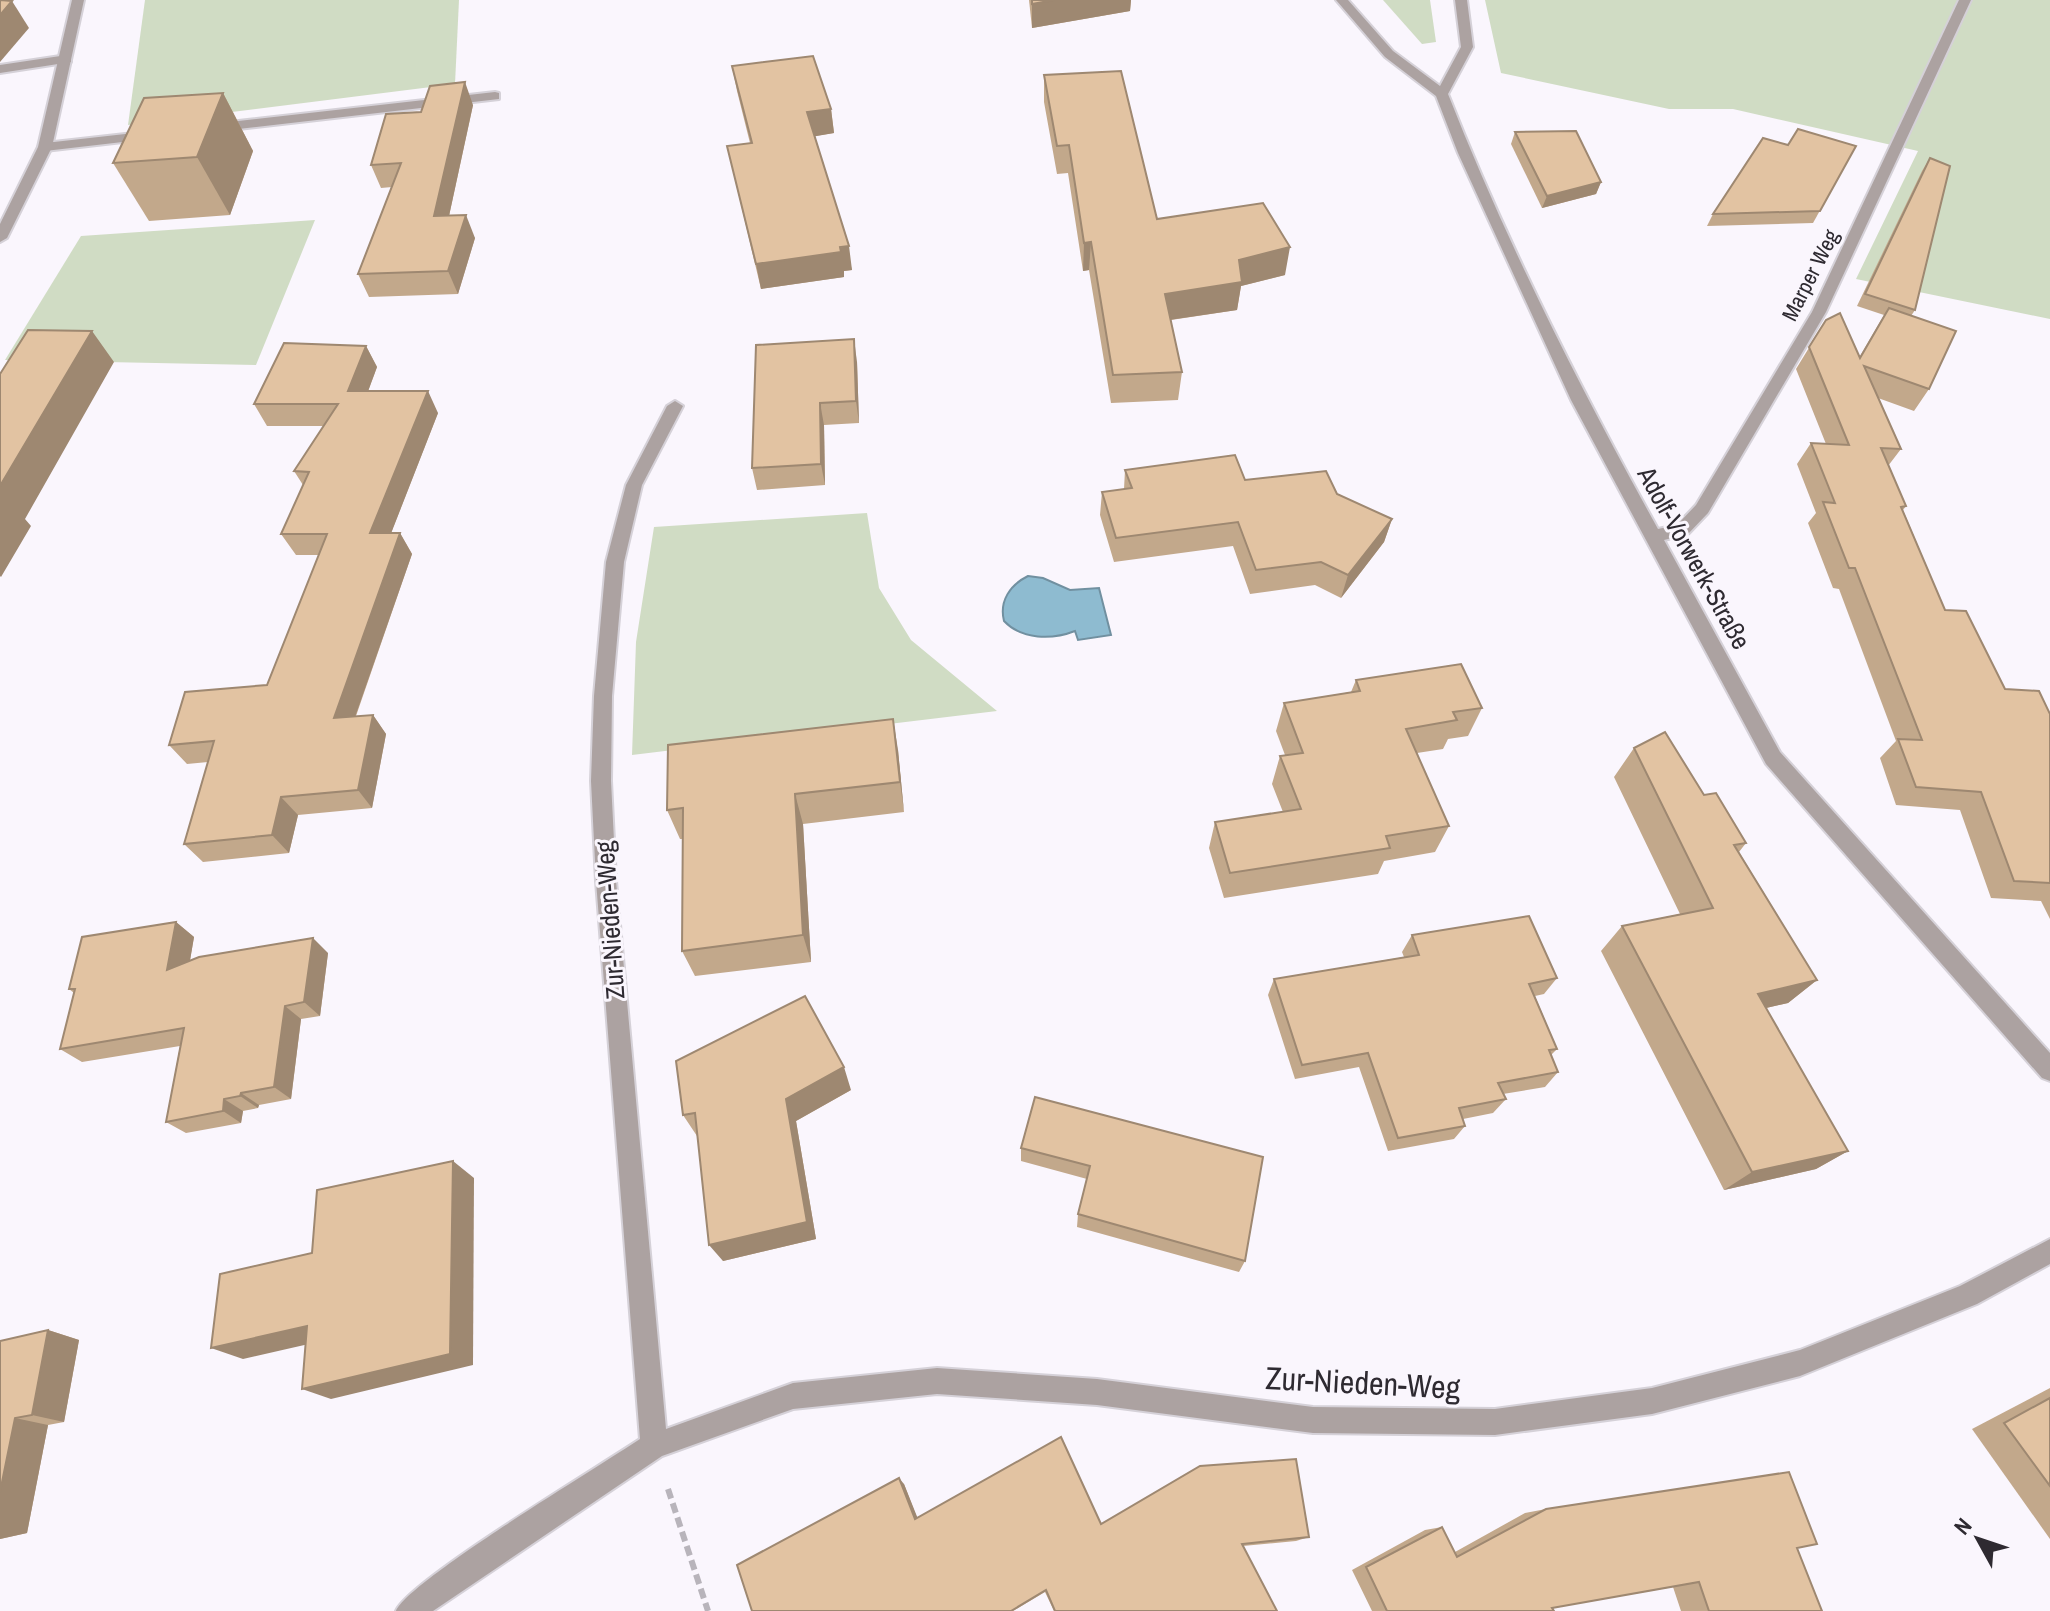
<svg xmlns="http://www.w3.org/2000/svg" width="2050" height="1611" viewBox="0 0 2050 1611" font-family="'Archivo Narrow',sans-serif">
<style>
.green{fill:#d0dcc4}
.water{fill:#8ebbd0;stroke:#7190a0;stroke-width:2}
.lines{fill:none;stroke-linecap:round;stroke-linejoin:round}
.service-casing{stroke:#d5d1d8;stroke-width:4}
.minor-casing{stroke:#d5d1d8;stroke-width:4}
.tertiary-casing{stroke:#d5d1d8;stroke-width:4}
.path{stroke:#b8b4bb;stroke-width:6;stroke-dasharray:10 5;stroke-linecap:butt}
.service{fill:#aca2a1;fill-rule:evenodd}
.minor{fill:#aca2a1;fill-rule:evenodd}
.tertiary{fill:#aca2a1;fill-rule:evenodd}
.wall{fill:#c2a88b}
.shaded-wall{fill:#9e8871}
.building{fill:#e2c3a2;stroke:#9e8871;stroke-width:2}
.labels{text-anchor:middle;stroke-width:6;stroke-linejoin:round;paint-order:stroke}
.far-street-label{font-size:22px;fill:#2e2a31;stroke:#faf6fd}
.street-label{font-size:26px;fill:#2e2a31;stroke:#faf6fd}
.near-street-label{font-size:32px;fill:#2e2a31;stroke:#faf6fd}
</style>
<rect width="100%" height="100%" fill="#faf6fd"/>
<!-- green -->
<g class="green">
<polygon points="145,0 459,0 455,84 128,125"/>
<polygon points="1383,0 1430,0 1436,42 1422,44"/>
<polygon points="1485,0 2050,0 2050,319 1856,279 1918,151 1733,109 1669,109 1501,73"/>
<polygon points="315,220 256,365 5,360 81,236"/>
<polygon points="867,513 879,588 911,640 997,711 632,755 636,642 654,527"/>
</g>
<!-- water -->
<path class="water" d="M1028 576 1043 578 1070 590 1099 588 1111 635 1078 640 1075 631C1052 640 1022 640 1004 621 999 601 1010 585 1028 576Z"/>
<g class="lines">
<defs>
<g id="service">
<polygon points="495,92 499,93 499,99 212,132 205,128 212,124"/>
<polygon points="152,131 159,135 157,138 45,151 38,147 45,143"/>
</g>
<g id="minor">
<path d="M1336 0H1348L1393 51 1440 86 1461 47 1455 0H1467L1473 47 1448 94C1507 244 1580 388 1658 529L1677 525 1696 505 1812 312 1959 0H1971L1826 312 1708 513 1688 534 1664 540 1780 752 2050 1053V1081L2042 1078 1766 764 1571 400 1458 153 1436 96 1385 57Z"/>
<polygon points="67,55 71,56 71,62 0,73 0,65"/>
<path d="M675 401 683 406 642 485 624 562 612 696 611 781 616 881 666 1429 793 1383 937 1368 1097 1379 1313 1407 1495 1409 1652 1388 1800 1350 1960 1286 2050 1239V1264L1977 1304 1800 1376 1652 1414 1495 1435 1313 1433 1097 1405 937 1394 793 1409 662 1456 433 1611H396C408 1581 600 1466 640 1439L596 881 591 781 594 696 606 562 626 485 667 406Z"/>
</g>
<polygon id="tertiary" points="72,0 84,0 52,147 7,238 0,242 0,224 38,147"/>
</defs>
<!-- service casing -->
<use href="#service" class="service-casing"/>
<!-- minor casing -->
<use href="#minor" class="minor-casing"/>
<!-- tertiary casing -->
<use href="#tertiary" class="tertiary-casing"/>
<!-- path -->
<polyline class="path" points="668,1489 708,1611"/>
<!-- service -->
<use href="#service" class="service"/>
<!-- minor -->
<use href="#minor" class="minor"/>
<!-- tertiary -->
<use href="#tertiary" class="tertiary"/>
</g>
<!-- wall -->
<g class="wall">
<polygon points="1029,0 1131,0 1130,11 1032,28"/>
<polygon points="732,66 831,109 834,133 815,136 852,270 844,271 844,277 761,289 727,146 750,143 737,91"/>
<polygon points="1044,75 1157,219 1285,275 1241,286 1237,310 1171,320 1182,372 1178,400 1111,403 1089,270 1083,271 1068,173 1057,174 1044,102"/>
<polygon points="223,93 253,151 230,215 149,221 113,163"/>
<polygon points="473,105 449,216 475,238 458,294 369,297 358,274 392,187 381,188 371,165 421,112"/>
<polygon points="1515,132 1601,182 1596,194 1542,208 1511,144"/>
<polygon points="1788,145 1856,146 1813,223 1707,226 1713,214"/>
<polygon points="1930,158 1915,310 1911,316 1929,389 1914,411 1878,398 1901,449 1888,466 1906,506 1903,510 1945,610 2005,689 2050,714 2050,919 2041,901 1991,898 1960,810 1896,805 1880,758 1896,741 1839,589 1833,588 1808,523 1816,513 1797,464 1811,443 1826,444 1796,369 1826,320 1860,356 1884,315 1857,306 1922,171"/>
<polygon points="366,346 377,367 368,391 438,413 391,533 400,533 412,554 356,716 373,715 386,734 372,808 298,815 289,853 203,862 184,844 208,762 187,764 169,745 267,685 319,555 296,555 281,534 303,485 294,471 324,426 267,426 254,404"/>
<polygon points="857,362 859,423 824,425 825,485 757,490 752,468"/>
<polygon points="1125,470 1245,480 1337,494 1392,519 1384,542 1341,598 1315,585 1250,594 1233,546 1114,562 1100,515 1102,492 1124,489"/>
<polygon points="1356,680 1482,708 1468,736 1448,739 1443,749 1417,753 1449,826 1435,852 1384,861 1378,874 1224,898 1209,848 1215,822 1283,812 1272,784 1280,756 1285,755 1276,731 1284,703 1351,692"/>
<polygon points="1634,748 1704,795 1746,843 1739,852 1817,980 1788,1003 1766,1008 1848,1151 1816,1169 1724,1190 1601,951 1622,926 1680,914 1614,777"/>
<polygon points="898,750 904,812 803,824 811,962 695,976 682,951 683,839 680,839 667,810"/>
<polygon points="176,922 194,937 190,960 328,953 320,1016 301,1019 291,1099 259,1105 258,1108 243,1111 241,1123 186,1133 166,1122 180,1046 82,1062 60,1049 74,993 69,989"/>
<polygon points="1412,935 1557,978 1544,994 1535,996 1557,1049 1551,1055 1558,1072 1545,1087 1503,1094 1506,1099 1493,1113 1463,1119 1465,1126 1454,1139 1388,1151 1359,1067 1295,1079 1268,995 1274,979 1404,957 1402,952"/>
<polygon points="851,1090 796,1121 816,1239 723,1261 697,1136 683,1115"/>
<polygon points="1035,1097 1245,1261 1239,1272 1077,1227 1078,1214 1087,1179 1021,1161 1021,1148"/>
<polygon points="48,1330 79,1340 64,1422 48,1425 27,1533 0,1539 0,1341"/>
<polygon points="2050,1388 2050,1539 1972,1429"/>
<polygon points="904,1484 917,1518 1101,1524 1309,1537 1296,1541 1243,1546 1277,1611 1054,1611 1045,1592 1013,1611 752,1611"/>
<polygon points="1546,1509 1797,1548 1822,1611 1681,1611 1673,1587 1552,1608 1554,1611 1372,1611 1352,1570 1425,1530 1442,1527 1455,1552 1525,1513"/>
</g>
<!-- shaded-wall -->
<g class="shaded-wall">
<polygon points="1054,0 1131,0 1130,11 1032,28 1032,4"/>
<polygon points="12,1 29,28 0,62 0,15"/>
<polygon points="465,82 473,105 444,239 434,216"/>
<polygon points="223,93 253,151 230,215 197,157"/>
<polygon points="831,109 834,133 811,137 807,112"/>
<polygon points="1601,182 1596,194 1542,208 1547,196"/>
<polygon points="466,215 475,238 458,294 448,271"/>
<polygon points="1091,242 1089,270 1083,271 1084,243"/>
<polygon points="849,246 852,270 844,271 844,277 761,289 756,264"/>
<polygon points="1290,247 1285,275 1241,286 1237,310 1162,321 1165,294 1239,260"/>
<polygon points="92,331 114,362 25,519 31,526 1,577 0,576 0,486"/>
<polygon points="854,339 857,362 859,423 856,401"/>
<polygon points="366,346 377,367 360,413 348,391"/>
<polygon points="428,391 438,413 383,554 370,533"/>
<polygon points="820,403 824,425 825,485 821,464"/>
<polygon points="1392,519 1384,542 1341,598 1348,575"/>
<polygon points="400,533 412,554 348,737 334,718"/>
<polygon points="373,715 386,734 372,808 358,790"/>
<polygon points="893,719 898,750 904,812 900,782"/>
<polygon points="795,794 803,824 811,962 803,935"/>
<polygon points="281,797 298,815 289,853 272,835"/>
<polygon points="176,922 194,937 186,984 167,970"/>
<polygon points="313,938 328,953 320,1016 304,1002"/>
<polygon points="1817,980 1788,1003 1731,1016 1758,994"/>
<polygon points="285,1006 301,1019 291,1099 274,1087"/>
<polygon points="844,1067 851,1090 796,1121 816,1239 723,1261 709,1245 786,1099"/>
<polygon points="241,1093 259,1105 258,1108 240,1096"/>
<polygon points="224,1099 243,1111 241,1123 223,1111"/>
<polygon points="1848,1151 1816,1169 1724,1190 1752,1172"/>
<polygon points="453,1161 474,1178 473,1365 331,1399 302,1389"/>
<polygon points="307,1326 335,1338 243,1359 211,1348"/>
<polygon points="48,1330 79,1340 64,1422 32,1415"/>
<polygon points="15,1418 48,1425 27,1533 0,1539 0,1492"/>
<polygon points="899,1478 904,1484 920,1524 915,1519"/>
</g>
<!-- building -->
<g class="building">
<polygon points="0,0 12,1 0,15"/>
<polygon points="1032,0 1054,0 1032,4"/>
<polygon points="813,56 831,109 807,112 849,246 840,247 841,252 756,264 727,146 752,143 732,66"/>
<polygon points="1121,71 1157,219 1263,203 1290,247 1239,260 1242,282 1165,294 1182,372 1113,375 1091,242 1084,243 1069,145 1057,146 1044,75"/>
<polygon points="465,82 434,216 466,215 448,271 358,274 401,163 371,165 386,114 421,112 430,86"/>
<polygon points="223,93 197,157 113,163 144,98"/>
<polygon points="1798,129 1856,146 1820,211 1713,214 1763,138 1788,145"/>
<polygon points="1576,131 1601,182 1547,196 1515,132"/>
<polygon points="1930,158 1950,166 1915,310 1865,294"/>
<polygon points="1889,308 1956,331 1929,389 1864,366 1901,449 1881,448 1906,506 1901,507 1945,610 1966,611 2005,689 2039,691 2050,714 2050,883 2014,881 1981,792 1916,787 1898,739 1922,740 1855,568 1849,568 1823,502 1835,503 1811,443 1849,445 1809,347 1826,320 1840,313 1860,358"/>
<polygon points="28,330 92,331 0,486 0,374"/>
<polygon points="854,339 856,401 820,403 821,464 752,468 756,345"/>
<polygon points="284,343 366,346 348,391 428,391 370,533 400,533 334,718 373,715 358,790 281,797 272,835 184,844 214,741 169,745 185,692 267,685 327,534 281,534 309,472 294,471 338,404 254,404"/>
<polygon points="1235,455 1245,480 1326,471 1337,494 1392,519 1348,575 1321,562 1256,570 1238,522 1116,538 1102,492 1132,488 1125,470"/>
<polygon points="1461,664 1482,708 1453,712 1457,720 1406,729 1449,826 1386,836 1390,848 1230,873 1215,822 1301,809 1280,756 1303,753 1284,703 1360,691 1356,680"/>
<polygon points="893,719 900,782 795,794 803,935 682,951 683,808 667,810 668,745"/>
<polygon points="1665,732 1704,795 1716,793 1746,843 1734,845 1817,980 1758,994 1848,1151 1752,1172 1622,926 1713,908 1634,748"/>
<polygon points="1529,916 1557,978 1529,984 1557,1049 1549,1050 1558,1072 1498,1083 1506,1099 1459,1108 1465,1126 1398,1138 1368,1053 1302,1065 1274,979 1419,955 1412,935"/>
<polygon points="176,922 167,970 199,957 313,938 304,1002 285,1006 274,1087 241,1093 240,1096 224,1099 223,1111 166,1122 184,1028 60,1049 75,989 69,989 82,937"/>
<polygon points="805,996 844,1067 786,1099 807,1222 709,1245 695,1113 683,1115 676,1061"/>
<polygon points="1035,1097 1263,1157 1245,1261 1078,1214 1090,1166 1021,1148"/>
<polygon points="453,1161 450,1354 302,1389 307,1326 211,1348 220,1274 312,1253 317,1190"/>
<polygon points="48,1330 32,1415 15,1418 0,1492 0,1341"/>
<polygon points="2050,1398 2050,1486 2004,1423"/>
<polygon points="1061,1437 1101,1524 1200,1466 1296,1459 1309,1537 1242,1544 1277,1611 1055,1611 1046,1590 1011,1611 752,1611 737,1565 899,1478 915,1519"/>
<polygon points="1789,1472 1817,1544 1797,1548 1822,1611 1709,1611 1699,1582 1552,1608 1554,1611 1387,1611 1366,1567 1442,1527 1457,1557 1546,1509"/>
</g>
<g class="labels">
<!-- far-street labels -->
<g class="far-street-label">
<text transform="translate(1810 275) rotate(-63)" y="8">Marper Weg</text>
</g>
<!-- street labels -->
<g class="street-label">
<text transform="translate(1694 558) rotate(61)" y="9">Adolf-Vorwerk-Straße</text>
<text transform="translate(610 920) rotate(-94)" y="9">Zur-Nieden-Weg</text>
</g>
<!-- near-street labels -->
<g class="near-street-label">
<text transform="translate(1363 1383) rotate(3)" y="11">Zur-Nieden-Weg</text>
</g>
</g>
<!-- north arrow -->
<g transform="translate(1978 1539) rotate(310)" stroke="#faf6fd" stroke-width="6" paint-order="stroke">
<path d="M0-6L14 30L0 20L-14 30Z" fill="#2e2a31"/>
<text y="-12" font-size="22" font-weight="bold" text-anchor="middle" fill="#2e2a31">N</text>
</g>
</svg>
